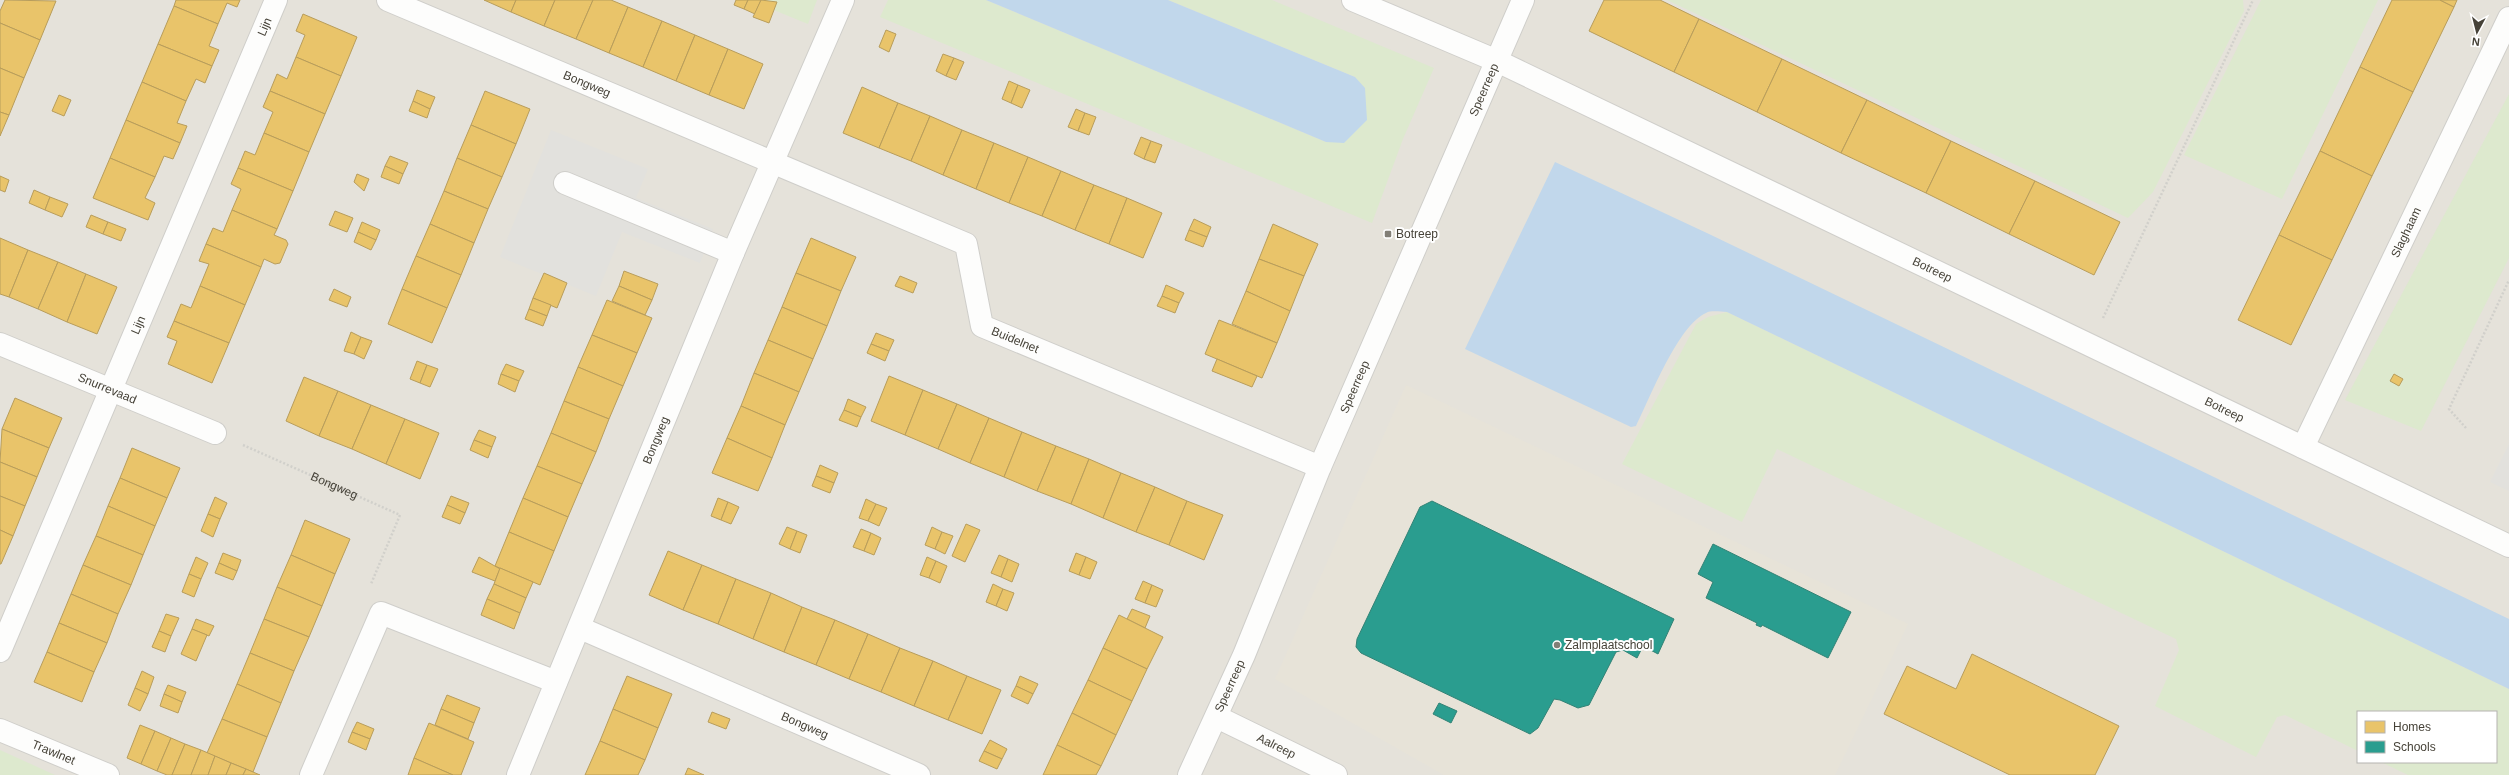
<svg xmlns="http://www.w3.org/2000/svg" width="2509" height="775" viewBox="0 0 2509 775" font-family="Arial,sans-serif">
<style>
.residential{fill:#e5e2da;fill-rule:evenodd}
.education{fill:#e7e3d8}
.green{fill:#dde9ce}
.parking{fill:#e2e1dd}
.water{fill:#c1d7eb}
.homes{fill:#e9c46a;stroke:#b89d5b}
.schools{fill:#2a9d8f;stroke:#328275}
.lines{fill:none;stroke-linecap:round;stroke-linejoin:round}
.minor-casing{stroke:#cfceca;stroke-width:24}
.path{stroke:#d1d0cb;stroke-width:2.5;stroke-dasharray:2 2;stroke-linecap:butt}
.minor{stroke:#fdfdfc;stroke-width:22}
.poi-dot{fill:#827f77;stroke:#fff;stroke-width:1.5}
.labels{text-anchor:middle;stroke-width:4;stroke-linejoin:round;paint-order:stroke}
.street-label{font-size:12px;fill:#464238;stroke:#fff}
.poi-label{font-size:12px;fill:#464238;stroke:#fff;text-anchor:start}
</style>
<rect width="100%" height="100%" fill="#f1f0ec"/>
<!-- residential -->
<path class="residential" d="M0 0H2509V775H0ZM2358 712H2496V762H2358Z"/>
<!-- education -->
<polygon class="education" points="1406,385 1908,624 1835,775 1444,775 1275,679"/>
<!-- green -->
<g class="green">
<polygon points="749,0 817,0 808,24"/>
<polygon points="888,0 986,0 1326,142 1355,77 1168,0 1272,0 1434,68 1403,139 1372,223 880,17"/>
<polygon points="1667,0 2243,0 2244,11 2153,192 2128,218"/>
<polygon points="2261,0 2378,0 2282,199 2184,155"/>
<polygon points="2509,94 2509,258 2421,431 2345,400"/>
<polygon points="1727,312 2509,689 2509,775 2408,775 2381,762 2496,762 2496,712 2358,712 2358,751 2285,715 2277,717 2256,757 2155,706 2179,650 2176,639 1777,449 1742,522 1622,464 1696,324 1708,317"/>
<polygon points="0,750 55,775 0,775"/>
</g>
<!-- parking -->
<g class="parking">
<polygon points="551,130 648,169 636,198 713,229 700,263 622,232 596,296 500,257"/>
<polygon points="2509,444 2509,491 2490,482"/>
</g>
<!-- water -->
<g class="water">
<polygon points="986,0 1168,0 1355,77 1365,88 1367,120 1344,143 1326,142"/>
<path d="M1555 162 1709 234 2509 619V689L1727 312C1721 312 1711 310 1706 313 1678 325 1650 398 1636 426L1631 427 1465 349Z"/>
</g>
<!-- homes -->
<g class="homes">
<polygon points="5,0 56,1 40,40 0,23 0,11"/>
<polygon points="176,0 240,0 237,7 227,3 218,24 174,6"/>
<polygon points="484,0 516,0 511,12"/>
<polygon points="516,0 555,0 544,26 511,12"/>
<polygon points="555,0 593,0 576,39 544,26"/>
<polygon points="593,0 611,0 628,7 609,53 576,39"/>
<polygon points="736,0 748,0 744,9 734,5"/>
<polygon points="748,0 761,0 755,14 744,9"/>
<polygon points="761,0 777,2 769,23 753,17"/>
<polygon points="1604,0 1660,0 1699,19 1674,72 1589,31"/>
<polygon points="2392,0 2440,0 2454,7 2413,92 2360,67"/>
<polygon points="2440,0 2457,0 2454,7"/>
<polygon points="174,6 218,24 209,46 219,50 212,66 158,44"/>
<polygon points="628,7 662,21 643,67 609,53"/>
<polygon points="303,14 357,37 341,76 296,57 305,35 296,31"/>
<polygon points="1699,19 1782,59 1757,112 1674,72"/>
<polygon points="662,21 695,35 676,81 643,67"/>
<polygon points="0,23 40,40 24,78 0,68"/>
<polygon points="886,30 896,34 889,52 879,47"/>
<polygon points="695,35 728,49 709,95 676,81"/>
<polygon points="158,44 212,66 205,83 196,79 186,101 142,82"/>
<polygon points="728,49 763,64 744,109 709,95"/>
<polygon points="943,54 954,58 946,76 936,71"/>
<polygon points="296,57 341,76 325,114 270,91 277,74 287,79"/>
<polygon points="954,58 964,62 956,80 946,76"/>
<polygon points="1782,59 1867,100 1841,153 1757,112"/>
<polygon points="2360,67 2413,92 2372,176 2320,151"/>
<polygon points="0,68 24,78 9,115 0,112"/>
<polygon points="1009,81 1018,85 1011,103 1002,99"/>
<polygon points="142,82 186,101 177,123 187,126 180,143 126,120"/>
<polygon points="1018,85 1030,90 1022,108 1011,103"/>
<polygon points="862,87 898,103 879,148 843,133"/>
<polygon points="417,90 435,97 430,109 413,101"/>
<polygon points="270,91 325,114 309,152 264,133 273,112 263,107"/>
<polygon points="485,91 530,109 516,144 471,125"/>
<polygon points="59,95 71,100 64,116 52,111"/>
<polygon points="1867,100 1951,141 1926,193 1841,153"/>
<polygon points="413,101 430,109 427,118 409,111"/>
<polygon points="898,103 930,116 911,161 879,148"/>
<polygon points="1076,109 1085,113 1078,131 1068,127"/>
<polygon points="0,112 9,115 0,136"/>
<polygon points="1085,113 1096,117 1089,135 1078,131"/>
<polygon points="930,116 962,130 943,175 911,161"/>
<polygon points="126,120 180,143 173,159 164,156 155,177 110,158"/>
<polygon points="471,125 516,144 502,177 457,158"/>
<polygon points="962,130 994,143 976,189 943,175"/>
<polygon points="264,133 309,152 293,191 238,168 245,151 255,155"/>
<polygon points="1141,137 1151,141 1144,159 1134,154"/>
<polygon points="1151,141 1162,145 1155,163 1144,159"/>
<polygon points="1951,141 2035,181 2009,234 1926,193"/>
<polygon points="994,143 1028,157 1009,203 976,189"/>
<polygon points="2320,151 2372,176 2332,260 2279,235"/>
<polygon points="390,156 408,163 403,174 385,166"/>
<polygon points="1028,157 1061,171 1042,216 1009,203"/>
<polygon points="110,158 155,177 145,198 155,203 148,220 93,198"/>
<polygon points="457,158 502,177 488,209 444,191"/>
<polygon points="385,166 403,174 399,184 381,177"/>
<polygon points="238,168 293,191 277,229 232,210 241,189 231,184"/>
<polygon points="1061,171 1094,185 1075,230 1042,216"/>
<polygon points="357,174 369,179 364,191 354,182"/>
<polygon points="0,176 9,180 5,192 0,190"/>
<polygon points="2035,181 2120,222 2094,275 2009,234"/>
<polygon points="1094,185 1127,198 1109,244 1075,230"/>
<polygon points="34,190 50,197 45,210 29,203"/>
<polygon points="444,191 488,209 474,243 430,224"/>
<polygon points="50,197 68,204 62,217 45,210"/>
<polygon points="1127,198 1162,213 1143,258 1109,244"/>
<polygon points="232,210 277,229 274,235 286,240 288,244 280,263 275,264 264,259 261,267 206,244 213,228 223,232"/>
<polygon points="335,211 353,218 347,232 329,225"/>
<polygon points="91,215 108,222 103,234 86,227"/>
<polygon points="1194,219 1211,227 1207,237 1189,230"/>
<polygon points="108,222 126,229 121,241 103,234"/>
<polygon points="362,222 380,230 376,240 358,232"/>
<polygon points="430,224 474,243 461,275 416,256"/>
<polygon points="1273,224 1318,244 1304,276 1259,259"/>
<polygon points="1189,230 1207,237 1203,247 1185,240"/>
<polygon points="358,232 376,240 371,250 354,242"/>
<polygon points="2279,235 2332,260 2291,345 2238,320"/>
<polygon points="0,238 28,250 9,297 0,294"/>
<polygon points="811,238 856,257 841,291 796,273"/>
<polygon points="206,244 261,267 245,305 200,286 209,264 199,261"/>
<polygon points="28,250 58,262 38,309 9,297"/>
<polygon points="416,256 461,275 447,308 402,289"/>
<polygon points="1259,259 1304,276 1290,311 1246,291"/>
<polygon points="58,262 86,274 67,322 38,309"/>
<polygon points="624,271 658,284 652,300 619,286"/>
<polygon points="544,273 567,283 557,308 533,298"/>
<polygon points="796,273 841,291 827,326 782,307"/>
<polygon points="86,274 117,287 97,334 67,322"/>
<polygon points="900,276 917,283 913,293 895,286"/>
<polygon points="1166,285 1184,293 1179,303 1162,296"/>
<polygon points="200,286 245,305 229,343 174,321 181,304 191,308"/>
<polygon points="619,286 652,300 645,315 612,301"/>
<polygon points="334,289 351,297 347,307 329,300"/>
<polygon points="402,289 447,308 432,343 388,324"/>
<polygon points="1246,291 1290,311 1277,343 1232,324"/>
<polygon points="1162,296 1179,303 1175,313 1157,306"/>
<polygon points="533,298 551,305 547,316 529,309"/>
<polygon points="607,300 652,318 637,353 592,335"/>
<polygon points="782,307 827,326 813,359 768,340"/>
<polygon points="529,309 547,316 543,326 525,319"/>
<polygon points="1219,320 1277,343 1262,378 1205,354"/>
<polygon points="174,321 229,343 212,383 168,364 177,341 167,337"/>
<polygon points="351,332 361,337 354,354 344,351"/>
<polygon points="876,333 894,340 889,351 871,344"/>
<polygon points="592,335 637,353 623,386 578,367"/>
<polygon points="361,337 372,341 364,359 354,354"/>
<polygon points="768,340 813,359 799,392 754,373"/>
<polygon points="871,344 889,351 885,361 867,353"/>
<polygon points="1217,359 1257,376 1252,387 1212,371"/>
<polygon points="417,361 427,365 420,383 410,379"/>
<polygon points="506,364 524,371 519,381 501,374"/>
<polygon points="427,365 438,369 430,387 420,383"/>
<polygon points="578,367 623,386 609,419 564,401"/>
<polygon points="754,373 799,392 785,425 741,406"/>
<polygon points="501,374 519,381 515,392 498,384"/>
<polygon points="2394,374 2403,379 2399,386 2390,381"/>
<polygon points="889,376 923,390 905,435 871,421"/>
<polygon points="304,377 338,391 319,436 286,421"/>
<polygon points="923,390 957,404 938,449 905,435"/>
<polygon points="338,391 371,405 352,449 319,436"/>
<polygon points="15,398 62,418 49,448 2,429"/>
<polygon points="848,399 866,407 861,417 844,410"/>
<polygon points="564,401 609,419 596,452 551,433"/>
<polygon points="957,404 989,418 970,463 938,449"/>
<polygon points="371,405 405,419 386,464 352,449"/>
<polygon points="741,406 785,425 772,458 727,438"/>
<polygon points="844,410 861,417 857,427 839,420"/>
<polygon points="989,418 1022,432 1004,477 970,463"/>
<polygon points="405,419 439,433 420,479 386,464"/>
<polygon points="2,429 49,448 37,477 0,462"/>
<polygon points="479,430 496,437 492,447 474,440"/>
<polygon points="1022,432 1056,446 1037,491 1004,477"/>
<polygon points="551,433 596,452 582,484 537,466"/>
<polygon points="727,438 772,458 758,491 712,473"/>
<polygon points="474,440 492,447 488,458 470,450"/>
<polygon points="1056,446 1089,459 1071,504 1037,491"/>
<polygon points="132,448 180,468 167,498 120,478"/>
<polygon points="1089,459 1121,473 1103,518 1071,504"/>
<polygon points="0,462 37,477 25,506 0,496"/>
<polygon points="820,465 838,473 834,483 816,476"/>
<polygon points="537,466 582,484 568,517 523,498"/>
<polygon points="1121,473 1155,487 1136,532 1103,518"/>
<polygon points="816,476 834,483 830,493 812,486"/>
<polygon points="120,478 167,498 155,526 108,506"/>
<polygon points="1155,487 1187,501 1169,545 1136,532"/>
<polygon points="0,496 25,506 13,536 0,530"/>
<polygon points="451,496 469,503 465,513 447,505"/>
<polygon points="215,497 227,503 220,519 208,514"/>
<polygon points="523,498 568,517 554,551 509,532"/>
<polygon points="718,498 728,502 721,520 711,516"/>
<polygon points="866,499 876,504 868,521 859,518"/>
<polygon points="1187,501 1223,515 1204,560 1169,545"/>
<polygon points="728,502 739,507 731,524 721,520"/>
<polygon points="876,504 887,508 879,526 868,521"/>
<polygon points="447,505 465,513 460,524 442,517"/>
<polygon points="108,506 155,526 143,555 96,536"/>
<polygon points="208,514 220,519 213,537 201,531"/>
<polygon points="305,520 350,539 335,574 291,555"/>
<polygon points="966,524 980,530 965,562 952,556"/>
<polygon points="787,527 797,531 790,549 779,544"/>
<polygon points="932,527 942,532 935,549 925,545"/>
<polygon points="861,529 871,533 864,551 853,547"/>
<polygon points="0,530 13,536 1,564 0,564"/>
<polygon points="797,531 807,535 800,553 790,549"/>
<polygon points="509,532 554,551 540,585 495,566"/>
<polygon points="942,532 953,536 945,554 935,549"/>
<polygon points="871,533 881,538 874,555 864,551"/>
<polygon points="96,536 143,555 131,585 83,565"/>
<polygon points="668,551 702,565 683,610 649,595"/>
<polygon points="223,553 241,560 237,571 219,563"/>
<polygon points="1076,553 1086,557 1079,575 1069,571"/>
<polygon points="291,555 335,574 322,606 277,587"/>
<polygon points="999,555 1008,559 1001,577 991,573"/>
<polygon points="196,557 208,563 201,579 189,574"/>
<polygon points="479,557 500,569 495,581 472,572"/>
<polygon points="927,557 936,561 929,578 920,575"/>
<polygon points="1086,557 1097,562 1090,579 1079,575"/>
<polygon points="1008,559 1019,564 1012,582 1001,577"/>
<polygon points="936,561 947,566 940,583 929,578"/>
<polygon points="219,563 237,571 233,580 215,573"/>
<polygon points="83,565 131,585 118,614 71,594"/>
<polygon points="702,565 736,579 718,624 683,610"/>
<polygon points="500,568 533,582 526,598 494,584"/>
<polygon points="189,574 201,579 194,597 182,592"/>
<polygon points="736,579 771,593 753,639 718,624"/>
<polygon points="1143,581 1152,585 1145,603 1135,599"/>
<polygon points="494,584 526,598 520,613 487,599"/>
<polygon points="993,584 1003,589 996,606 986,602"/>
<polygon points="1152,585 1163,590 1156,607 1145,603"/>
<polygon points="277,587 322,606 309,637 264,619"/>
<polygon points="1003,589 1014,593 1007,611 996,606"/>
<polygon points="771,593 802,607 784,652 753,639"/>
<polygon points="71,594 118,614 107,643 59,623"/>
<polygon points="487,599 520,613 514,629 481,615"/>
<polygon points="802,607 835,620 816,665 784,652"/>
<polygon points="1132,609 1150,616 1145,628 1127,619"/>
<polygon points="166,614 179,618 171,636 159,631"/>
<polygon points="1119,615 1163,637 1147,669 1103,648"/>
<polygon points="196,619 214,626 209,636 192,629"/>
<polygon points="264,619 309,637 294,671 250,653"/>
<polygon points="835,620 868,634 849,679 816,665"/>
<polygon points="59,623 107,643 94,672 47,652"/>
<polygon points="192,629 207,635 196,661 181,654"/>
<polygon points="159,631 171,636 165,652 152,647"/>
<polygon points="868,634 900,648 881,692 849,679"/>
<polygon points="900,648 933,661 914,706 881,692"/>
<polygon points="1103,648 1147,669 1132,701 1088,680"/>
<polygon points="47,652 94,672 82,702 34,682"/>
<polygon points="250,653 294,671 281,703 237,684"/>
<polygon points="1972,654 2119,726 2095,775 2010,775 1884,714 1907,666 1956,689"/>
<polygon points="933,661 967,676 948,720 914,706"/>
<polygon points="142,671 154,677 148,694 135,688"/>
<polygon points="627,676 672,694 658,728 613,709"/>
<polygon points="967,676 1001,690 982,734 948,720"/>
<polygon points="1020,676 1038,684 1033,694 1016,686"/>
<polygon points="1088,680 1132,701 1116,735 1072,713"/>
<polygon points="237,684 281,703 267,737 222,719"/>
<polygon points="168,685 186,692 182,702 164,694"/>
<polygon points="1016,686 1033,694 1028,704 1011,696"/>
<polygon points="135,688 148,694 140,711 128,705"/>
<polygon points="164,694 182,702 178,713 160,706"/>
<polygon points="447,695 480,708 474,723 441,709"/>
<polygon points="441,709 474,723 468,739 435,725"/>
<polygon points="613,709 658,728 645,760 600,741"/>
<polygon points="712,712 730,719 726,729 708,722"/>
<polygon points="1072,713 1116,735 1101,766 1057,745"/>
<polygon points="222,719 267,737 253,772 207,753"/>
<polygon points="357,722 374,729 370,739 352,732"/>
<polygon points="429,723 474,742 461,775 453,775 414,758"/>
<polygon points="140,725 155,731 141,764 127,758"/>
<polygon points="155,731 171,738 157,771 141,764"/>
<polygon points="352,732 370,739 366,750 348,742"/>
<polygon points="171,738 185,744 172,775 167,775 157,771"/>
<polygon points="990,740 1007,749 1002,759 984,751"/>
<polygon points="600,741 645,760 638,775 585,775"/>
<polygon points="185,744 201,750 191,775 172,775"/>
<polygon points="1057,745 1101,766 1096,775 1043,775"/>
<polygon points="201,750 215,756 208,775 191,775"/>
<polygon points="984,751 1002,759 997,769 979,761"/>
<polygon points="215,756 231,763 226,775 208,775"/>
<polygon points="414,758 453,775 408,775"/>
<polygon points="231,763 246,769 243,775 226,775"/>
<polygon points="688,768 704,775 685,775"/>
<polygon points="246,769 260,775 243,775"/>
</g>
<!-- schools -->
<g class="schools">
<polygon points="1432,501 1674,619 1658,654 1643,646 1637,658 1623,650 1616,652 1589,705 1578,708 1560,700 1554,699 1538,728 1530,734 1361,653 1356,647 1357,639 1420,507"/>
<polygon points="1713,544 1851,612 1828,658 1762,625 1761,627 1756,625 1757,623 1706,598 1713,582 1698,574"/>
<polygon points="1439,703 1457,711 1451,723 1433,714"/>
</g>
<g class="lines">
<defs>
<g id="minor">
<path id="s2" d="M388 0 966 244 982 326 1320 467"/>
<path id="s3" d="M1353 0 1497 61 2509 546"/>
<polyline points="565,183 733,253"/>
<path id="s4" d="M0 344 215 433"/>
<path id="s5" d="M2303 447 2509 18"/>
<path id="s6" d="M580 628 919 775"/>
<path id="s7" d="M0 651 276 0"/>
<path id="s8" d="M1217 717 1336 775"/>
<path id="s9" d="M0 730 108 775"/>
<polyline points="311,775 381,613 556,682"/>
<path id="s10" d="M518 775 733 253 843 0"/>
<path id="s11" d="M1189 775 1244 655 1320 467 1523 0"/>
</g>
</defs>
<!-- minor casing -->
<use href="#minor" class="minor-casing"/>
<!-- path -->
<g class="path">
<polyline points="2103,318 2253,0"/>
<polyline points="2466,428 2449,409 2509,280"/>
<path id="s1" d="M243 445 400 515 371 584"/>
</g>
<!-- minor -->
<use href="#minor" class="minor"/>
</g>
<!-- markers -->
<g class="poi-dot">
<rect x="1384" y="230" width="8" height="8" rx="2"/>
<circle cx="1557" cy="645" r="4"/>
</g>
<g class="labels">
<!-- street labels -->
<g class="street-label">
<text dy="4" stroke="none"><textPath href="#s7" startOffset="678">Lijn</textPath></text>
<text dy="4" stroke="none"><textPath href="#s2" startOffset="216">Bongweg</textPath></text>
<text dy="4" stroke="none"><textPath href="#s11" startOffset="746">Speerreep</textPath></text>
<text dy="4" stroke="none"><textPath href="#s5" startOffset="238">Slaghaam</textPath></text>
<text dy="4" stroke="none"><textPath href="#s3" startOffset="639">Botreep</textPath></text>
<text dy="4" stroke="none"><textPath href="#s7" startOffset="354">Lijn</textPath></text>
<text dy="4" stroke="none"><textPath href="#s2" startOffset="747">Buidelnet</textPath></text>
<text dy="4" stroke="none"><textPath href="#s11" startOffset="422">Speerreep</textPath></text>
<text dy="4" stroke="none"><textPath href="#s4" startOffset="116">Snurrevaad</textPath></text>
<text dy="4" stroke="none"><textPath href="#s3" startOffset="963">Botreep</textPath></text>
<text dy="4" stroke="none"><textPath href="#s10" startOffset="362">Bongweg</textPath></text>
<text dy="4" stroke="none"><textPath href="#s1" startOffset="100">Bongweg</textPath></text>
<text dy="4" stroke="none"><textPath href="#s11" startOffset="98">Speerreep</textPath></text>
<text dy="4" stroke="none"><textPath href="#s6" startOffset="245">Bongweg</textPath></text>
<text dy="4" stroke="none"><textPath href="#s8" startOffset="66">Aalreep</textPath></text>
<text dy="4" stroke="none"><textPath href="#s9" startOffset="58">Trawlnet</textPath></text>
</g>
<!-- poi labels -->
<g class="poi-label">
<text x="1396" y="238">Botreep</text>
<text x="1565" y="649">Zalmplaatschool</text>
</g>
</g>
<!-- legend -->
<rect x="2357" y="711" width="140" height="52" fill="#ffffff" stroke="#b5b3af"/>
<rect x="2365" y="721" width="20" height="12" fill="#e9c46a" stroke="#b5b3af"/>
<text x="2393" y="731" font-size="12" fill="#464238">Homes</text>
<rect x="2365" y="741" width="20" height="12" fill="#2a9d8f" stroke="#b5b3af"/>
<text x="2393" y="751" font-size="12" fill="#464238">Schools</text>
<!-- north arrow -->
<g transform="translate(2477 32) rotate(187)" stroke="#ffffff" stroke-width="3" paint-order="stroke">
<path d="M0-3L7 15L0 10L-7 15Z" fill="#464238"/>
<text y="-6" font-size="11" font-weight="bold" text-anchor="middle" fill="#464238">N</text>
</g>
</svg>
